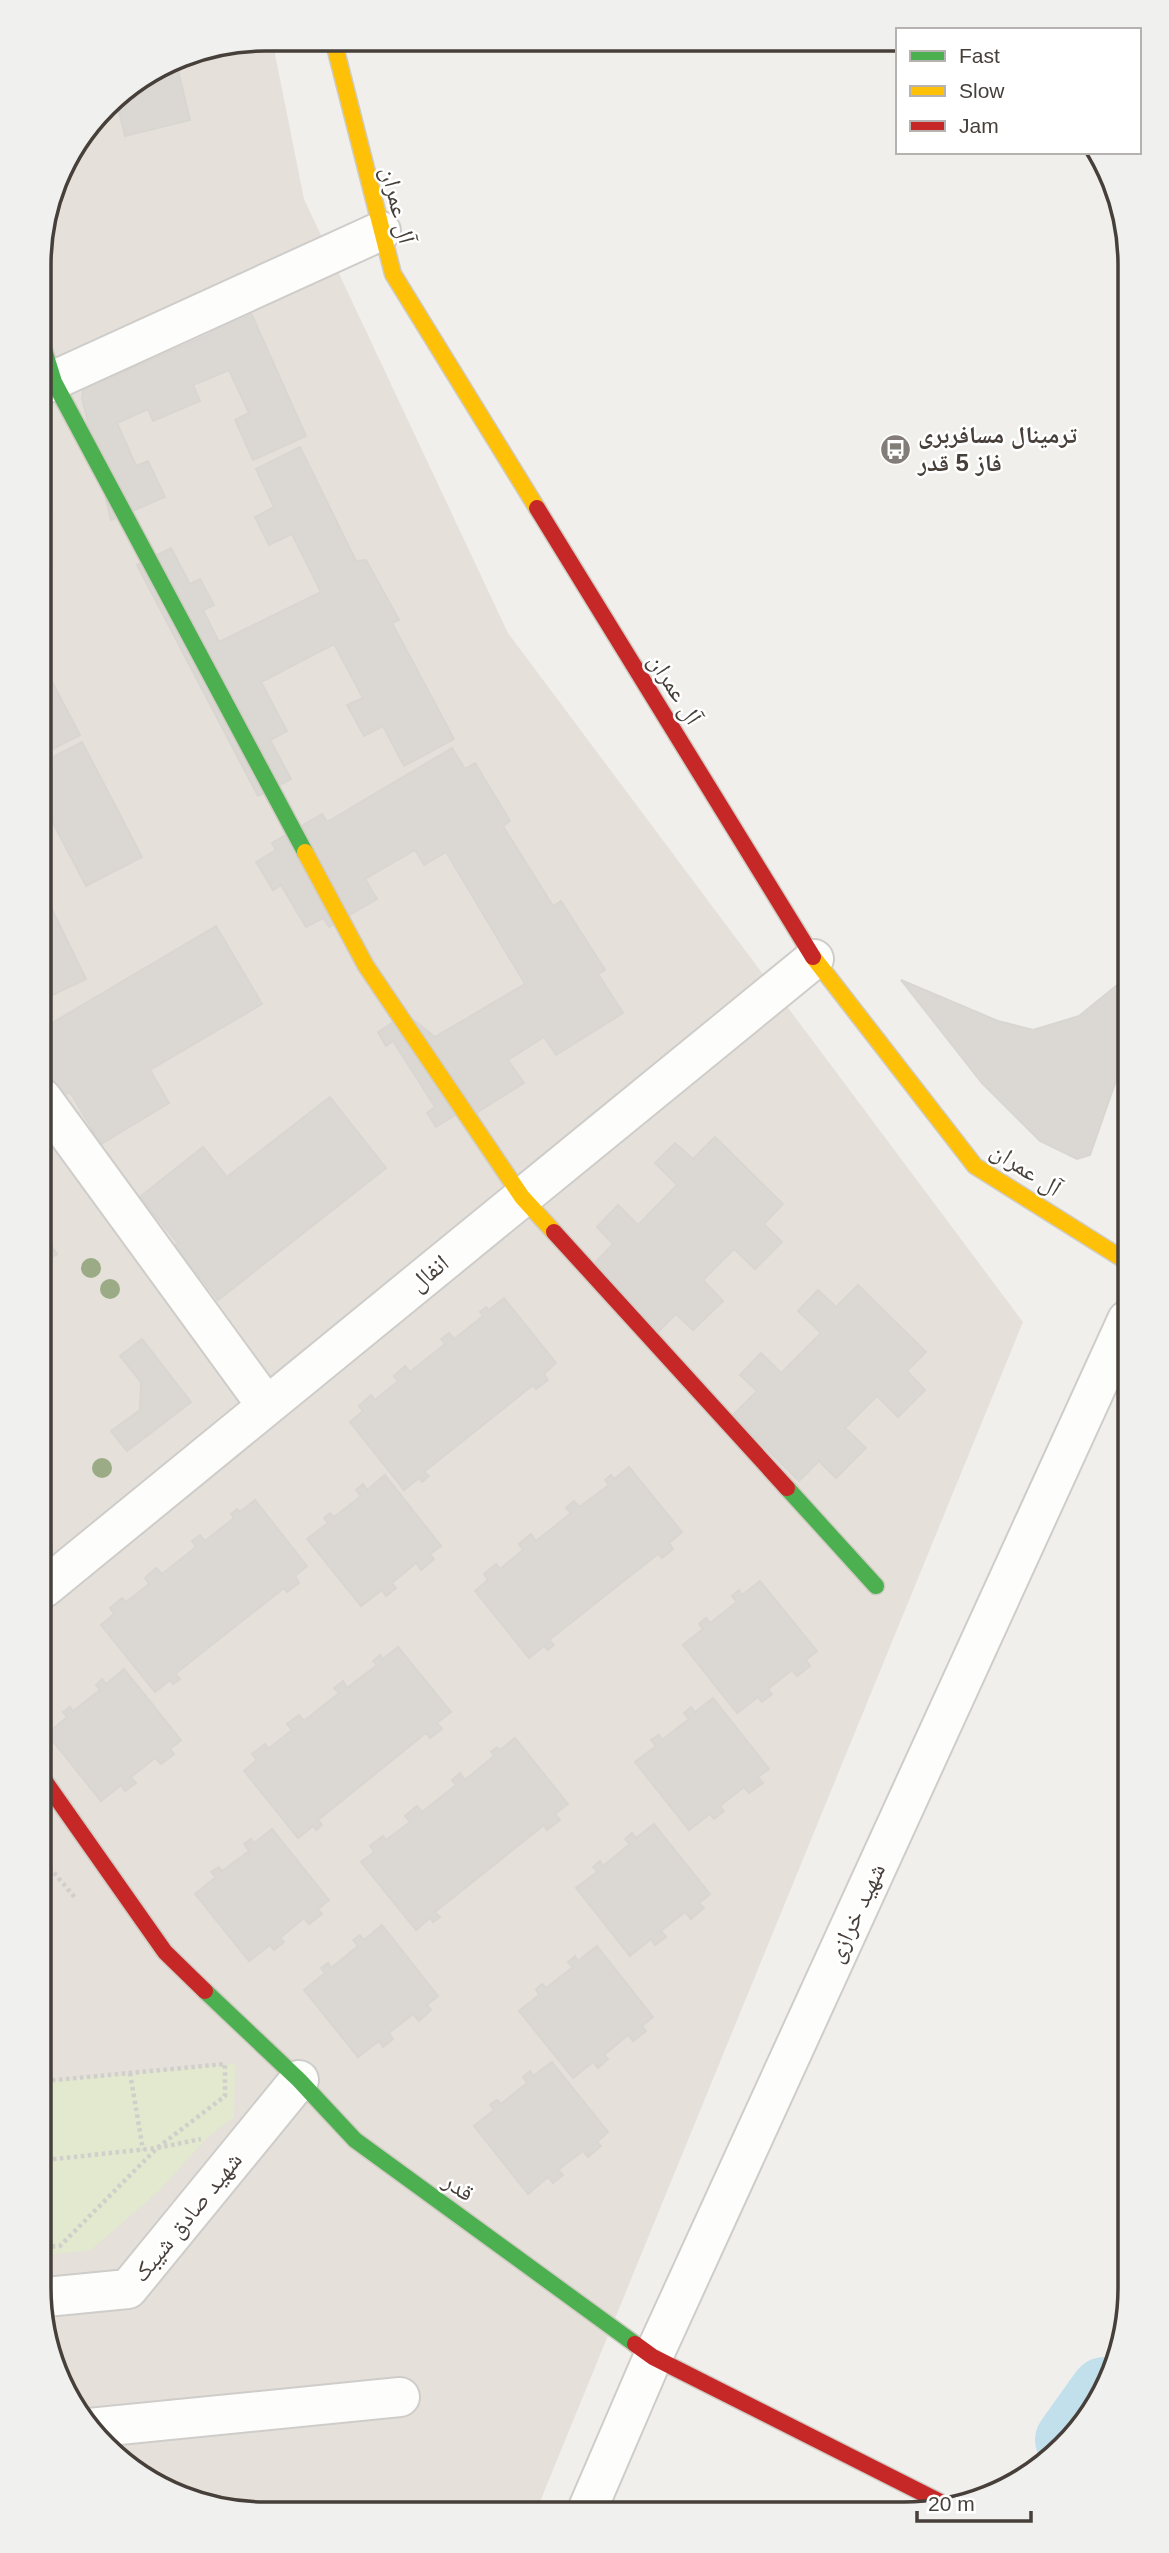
<svg xmlns="http://www.w3.org/2000/svg" width="1169" height="2553" viewBox="0 0 1169 2553" font-family="Helvetica,'Noto Naskh Arabic',sans-serif">
<style>
.residential{fill:#e5e0da}
.green{fill:#e2e9ce}
.lines{fill:none;stroke-linecap:round;stroke-linejoin:round}
.river{stroke:#c1e0eb;stroke-width:68}
.building{fill:#dbd8d4;stroke:#d9d6d2;stroke-width:2}
.street-casing{stroke:#cfcdca;stroke-width:42}
.fast-casing{stroke:#d0cbc3;stroke-width:19}
.slow-casing{stroke:#d0cbc3;stroke-width:19}
.jam-casing{stroke:#d0cbc3;stroke-width:19}
.path{stroke:#d1cfcb;stroke-width:4.5;stroke-dasharray:3.5 3.5;stroke-linecap:butt}
.street{stroke:#fdfdfc;stroke-width:38}
.fast{stroke:#4caf50;stroke-width:16}
.slow{stroke:#ffc107;stroke-width:16}
.jam{stroke:#c62828;stroke-width:16}
.tree{fill:#9aab85}
.labels{text-anchor:middle;stroke-width:5;stroke-linejoin:round;paint-order:stroke}
.street-label{font-size:24px;fill:#473f39;stroke:#fff}
.poi-label{font-size:24px;font-weight:bold;fill:#473f39;stroke:#fff;text-anchor:start}
.rim{fill:none;stroke:#473f39;stroke-width:3.5}
</style>
<rect width="100%" height="100%" fill="#f1efec"/>
<!-- residential -->
<polygon class="residential" points="264,39 272,39 304,199 508,633 1023,1322 537,2509 221,2510 115,2458 76,2414 46,2348 39,249 62,164 115,95 178,56"/>
<!-- green -->
<polygon class="green" points="235,2064 234,2117 208,2137 157,2193 91,2250 46,2255 45,2082"/>
<g class="lines">
<!-- river -->
<polyline class="river" points="1069,2440 1104,2391"/>
</g>
<!-- building -->
<g class="building">
<polygon points="175,58 190,120 125,136 115,95"/>
<polygon points="247,304 306,436 253,460 235,420 249,413 229,370 193,385 200,401 153,421 148,409 117,423 136,466 148,461 165,497 111,520 82,398 86,372 97,368 103,381 212,333 206,322"/>
<polygon points="300,447 356,561 366,560 399,620 392,623 454,739 404,766 383,726 364,736 347,705 363,698 334,644 261,682 287,731 270,740 291,779 258,796 137,565 171,548 190,584 200,579 214,605 203,610 219,642 321,592 292,534 269,545 255,517 274,507 256,469"/>
<polygon points="40,659 80,735 41,755"/>
<polygon points="82,742 142,857 86,886 41,800 41,763"/>
<polygon points="452,748 465,769 475,763 510,821 503,826 553,906 561,901 605,970 598,974 623,1013 556,1055 544,1037 508,1060 524,1083 468,1118 463,1110 436,1127 427,1113 435,1107 393,1041 386,1046 378,1032 406,1014 435,1037 525,984 446,852 424,865 415,850 365,879 377,899 329,927 323,918 306,927 281,885 273,890 256,862 276,850 272,843 322,814 327,822"/>
<polygon points="41,887 86,979 42,1000"/>
<polygon points="216,926 262,1004 150,1070 169,1103 101,1144 70,1092 59,1099 42,1070 49,1063 42,1051 42,1029"/>
<polygon points="1125,976 1126,1052 1090,1155 1077,1159 1040,1141 982,1083 901,980 998,1021 1033,1030 1079,1016 1116,986"/>
<polygon points="330,1097 386,1168 218,1300 197,1273 190,1279 167,1251 178,1243 140,1197 203,1147 227,1177"/>
<polygon points="715,1137 783,1204 764,1224 782,1242 755,1269 734,1249 703,1280 723,1301 693,1330 676,1314 657,1333 590,1268 613,1244 597,1227 618,1205 638,1225 677,1185 655,1163 675,1143 693,1159"/>
<polygon points="42,1233 57,1254 43,1263"/>
<polygon points="858,1285 926,1352 907,1371 925,1390 898,1417 877,1396 845,1428 866,1448 836,1478 819,1461 799,1481 733,1415 757,1391 740,1375 761,1353 781,1373 821,1333 798,1311 818,1290 836,1307"/>
<polygon points="504,1298 556,1363 544,1374 548,1380 536,1389 533,1385 424,1472 429,1476 422,1482 419,1478 404,1490 350,1422 363,1411 359,1406 371,1395 375,1400 398,1381 394,1376 405,1366 410,1372 445,1344 441,1339 449,1333 454,1339 483,1316 480,1312 486,1307 489,1310"/>
<polygon points="142,1339 191,1402 127,1451 111,1431 140,1410 141,1382 120,1356"/>
<polygon points="629,1467 682,1532 669,1543 673,1549 662,1558 658,1554 549,1640 554,1645 548,1650 544,1646 529,1658 475,1591 488,1580 484,1574 496,1564 500,1569 523,1550 519,1544 531,1534 536,1541 571,1513 566,1508 574,1501 579,1507 609,1485 605,1480 611,1475 614,1479"/>
<polygon points="385,1475 441,1546 430,1554 434,1559 421,1570 416,1563 392,1583 396,1588 386,1596 382,1590 361,1606 307,1539 328,1523 324,1518 330,1513 334,1517 361,1496 356,1490 363,1484 367,1490"/>
<polygon points="255,1500 307,1566 295,1576 299,1583 287,1592 284,1588 175,1674 180,1679 173,1684 170,1680 155,1692 101,1625 114,1614 110,1608 122,1598 126,1602 149,1584 145,1578 156,1568 162,1574 196,1547 192,1541 200,1535 205,1541 234,1518 231,1514 237,1509 240,1512"/>
<polygon points="760,1581 817,1651 806,1660 810,1666 797,1676 792,1670 768,1689 772,1694 762,1702 758,1697 737,1713 683,1645 703,1629 699,1624 706,1618 710,1623 737,1602 732,1596 739,1590 742,1595"/>
<polygon points="398,1647 451,1712 437,1723 442,1729 430,1738 426,1733 318,1820 322,1825 316,1830 313,1826 298,1838 244,1771 257,1760 252,1754 265,1744 268,1749 292,1730 287,1724 299,1715 304,1721 339,1693 334,1688 343,1681 347,1688 377,1665 373,1661 380,1655 383,1659"/>
<polygon points="124,1669 181,1740 170,1749 174,1754 161,1764 155,1758 131,1777 136,1783 125,1791 121,1785 101,1801 47,1734 67,1717 63,1712 70,1707 73,1711 100,1690 96,1685 102,1679 106,1684"/>
<polygon points="713,1698 769,1769 758,1777 763,1783 749,1793 744,1787 720,1806 724,1811 714,1819 710,1814 689,1830 635,1762 656,1746 651,1740 659,1735 662,1740 689,1719 684,1713 691,1707 695,1712"/>
<polygon points="515,1738 568,1804 555,1814 560,1820 547,1830 544,1825 435,1912 440,1917 433,1922 430,1918 416,1930 361,1862 374,1852 370,1846 383,1836 386,1840 410,1822 405,1816 417,1806 422,1812 456,1785 452,1780 460,1773 465,1780 494,1756 491,1752 497,1747 500,1750"/>
<polygon points="654,1824 710,1894 699,1903 704,1908 691,1919 685,1912 661,1931 666,1937 655,1945 651,1939 630,1956 576,1888 597,1872 593,1867 600,1861 603,1866 630,1844 625,1839 632,1833 636,1838"/>
<polygon points="272,1829 329,1900 318,1909 322,1914 309,1924 304,1918 280,1938 284,1942 274,1950 270,1945 249,1961 195,1894 216,1877 211,1872 219,1867 222,1871 249,1851 244,1844 251,1839 254,1843"/>
<polygon points="382,1925 438,1996 427,2005 431,2010 419,2021 413,2014 389,2033 393,2039 383,2047 379,2041 358,2057 304,1990 325,1973 321,1968 328,1963 331,1968 358,1946 353,1940 360,1935 364,1940"/>
<polygon points="597,1946 653,2017 642,2026 646,2031 633,2041 628,2035 604,2055 608,2059 598,2068 593,2062 573,2078 519,2011 539,1995 536,1989 542,1984 546,1988 573,1967 568,1962 575,1956 578,1961"/>
<polygon points="552,2062 608,2132 597,2142 601,2146 588,2157 583,2151 558,2170 563,2175 553,2183 548,2177 528,2194 474,2126 494,2110 490,2105 497,2100 501,2104 527,2083 523,2077 530,2071 533,2076"/>
</g>
<g class="lines">
<defs>
<g id="street">
<polyline points="39,387 381,231"/>
<polyline points="42,1098 266,1405"/>
<polyline points="44,1588 814,959"/>
<polyline points="46,2297 128,2289 299,2080"/>
<polyline points="89,2428 400,2397"/>
<polyline points="588,2508 653,2357 1127,1320"/>
</g>
<g id="fast">
<polyline points="39,334 54,382 305,852"/>
<polyline points="787,1488 876,1586"/>
<polyline points="205,1991 299,2080 355,2140 635,2344"/>
</g>
<g id="slow">
<polyline points="333,39 393,274 537,508"/>
<polyline points="305,852 366,966 522,1197 554,1232"/>
<polyline points="813,957 975,1166 1126,1261"/>
</g>
<g id="jam">
<polyline points="537,508 813,957"/>
<polyline points="554,1232 787,1488"/>
<polyline points="44,1780 165,1952 205,1991"/>
<polyline points="635,2344 653,2357 950,2507"/>
</g>
</defs>
<!-- street casing -->
<use href="#street" class="street-casing"/>
<!-- fast casing -->
<use href="#fast" class="fast-casing"/>
<!-- slow casing -->
<use href="#slow" class="slow-casing"/>
<!-- jam casing -->
<use href="#jam" class="jam-casing"/>
<!-- path -->
<g class="path">
<polyline points="45,1862 76,1899"/>
<polyline points="130,2073 143,2150"/>
<polyline points="45,2081 225,2064 225,2096 157,2148 60,2246 46,2247"/>
<polyline points="46,2160 157,2148 201,2139"/>
</g>
<!-- street -->
<use href="#street" class="street"/>
<!-- fast -->
<use href="#fast" class="fast"/>
<!-- slow -->
<use href="#slow" class="slow"/>
<!-- jam -->
<use href="#jam" class="jam"/>
</g>
<!-- trees -->
<g class="tree">
<circle cx="91" cy="1268" r="10"/>
<circle cx="110" cy="1289" r="10"/>
<circle cx="102" cy="1468" r="10"/>
</g>
<!-- icons -->
<defs>
<symbol id="bus-disc" viewBox="-11 -11 22 22"><circle r="9.5" fill="#827d78" stroke="#fff"/><path d="M-5-6H5V4H4V6H2V4H-2V6H-4V4H-5ZM-3.5-4V0h7V-4ZM-3.5 1.2v1.5H-2V1.2ZM2 1.2v1.5H3.5V1.2Z" fill="#fff"/></symbol>
</defs>
<g fill-rule="evenodd">
<use href="#bus-disc" x="878" y="432" width="35" height="35"/>
</g>
<g class="labels">
<!-- street labels -->
<g class="street-label">
<text transform="translate(398 205) rotate(76)" y="8">آل عمران</text>
<text transform="translate(675 689) rotate(58)" y="8">آل عمران</text>
<text transform="translate(1026 1169) rotate(33)" y="8">آل عمران</text>
<text transform="translate(429 1273) rotate(-39)" y="8">انفال</text>
<text transform="translate(856 1913) rotate(-65)" y="8">شهید خرازی</text>
<text transform="translate(459 2187) rotate(36)" y="8">قدر</text>
<text transform="translate(187 2217) rotate(-51)" y="8">شهید صادق شیبک</text>
</g>
<!-- poi labels -->
<g class="poi-label">
<text x="918" y="443">ترمینال مسافربری<tspan x="918" dy="28">فاز 5 قدر</tspan></text>
</g>
</g>
<!-- crop -->
<path d="M0 0H1169V2553H0ZM265 51H904A214 214 0 0 1 1118 265V2288A214 214 0 0 1 904 2502H265A214 214 0 0 1 51 2288V265A214 214 0 0 1 265 51Z" fill="#f0f0ef" fill-rule="evenodd"/>
<path class="rim" d="M265 51H904A214 214 0 0 1 1118 265V2288A214 214 0 0 1 904 2502H265A214 214 0 0 1 51 2288V265A214 214 0 0 1 265 51Z"/>
<!-- legend -->
<rect x="896" y="28" width="245" height="126" fill="#ffffff" stroke="#b5b2b0" stroke-width="2"/>
<rect x="910" y="51" width="35" height="10" fill="#4caf50" stroke="#b5b2b0" stroke-width="2"/>
<text x="959" y="63" font-size="21" fill="#473f39">Fast</text>
<rect x="910" y="86" width="35" height="10" fill="#ffc107" stroke="#b5b2b0" stroke-width="2"/>
<text x="959" y="98" font-size="21" fill="#473f39">Slow</text>
<rect x="910" y="121" width="35" height="10" fill="#c62828" stroke="#b5b2b0" stroke-width="2"/>
<text x="959" y="133" font-size="21" fill="#473f39">Jam</text>
<!-- scale -->
<path d="M917 2511v10h114v-10" fill="none" stroke="#473f39" stroke-width="3.5"/>
<text x="928" y="2511" font-size="21" fill="#473f39" stroke="#ffffff" stroke-width="5" paint-order="stroke">20 m</text>
</svg>
